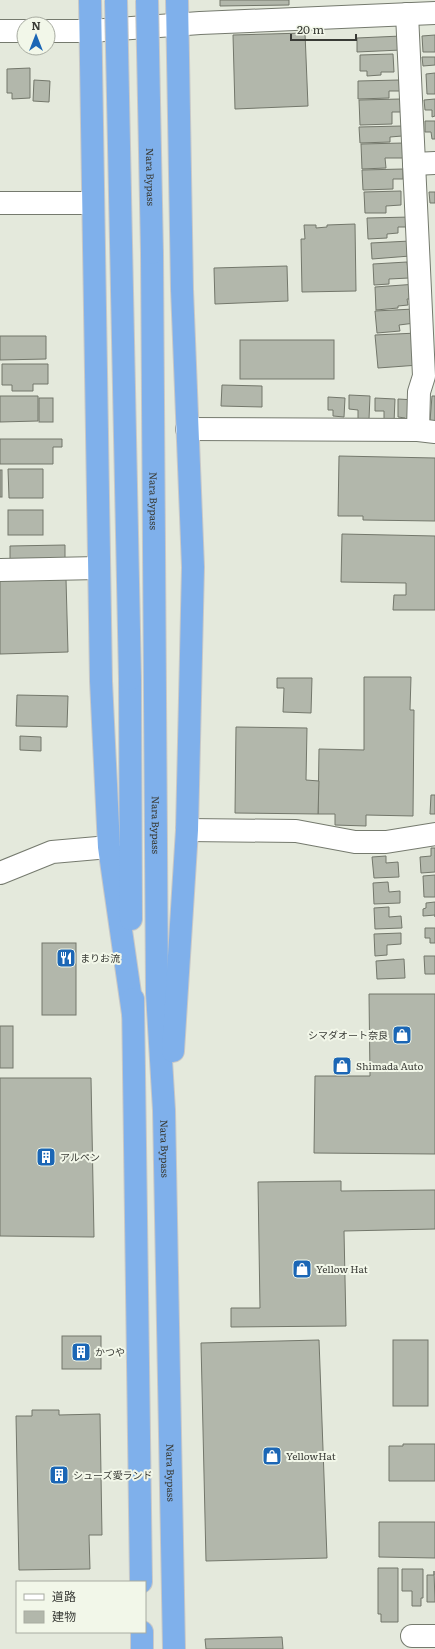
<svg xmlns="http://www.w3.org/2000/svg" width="435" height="1649" viewBox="0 0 435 1649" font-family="Literata,'Noto Sans JP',serif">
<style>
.building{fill:#b2b7ab;stroke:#73776b}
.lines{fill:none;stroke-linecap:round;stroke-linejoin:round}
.street-casing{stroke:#757a6e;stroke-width:24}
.highway-casing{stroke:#c8c8c7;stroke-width:24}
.street{stroke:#fff;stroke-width:22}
.highway{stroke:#7fb0eb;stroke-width:22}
.highway-bridge-casing{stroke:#c8c8c7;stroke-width:24;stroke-linecap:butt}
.highway-bridge{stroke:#7fb0eb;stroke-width:22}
.labels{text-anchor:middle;stroke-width:4;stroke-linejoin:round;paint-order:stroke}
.street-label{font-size:10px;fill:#393b36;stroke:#f2f7e9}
.poi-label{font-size:10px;fill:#393b36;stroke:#f2f7e9;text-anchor:start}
</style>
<rect width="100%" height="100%" fill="#e4e9dc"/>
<!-- building -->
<g class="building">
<polygon points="220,0 289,0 289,5 220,6"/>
<polygon points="305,33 308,106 235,109 233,35"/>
<polygon points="435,35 435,52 423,52 422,36"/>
<polygon points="401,36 401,50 357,52 357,38"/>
<polygon points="393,54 394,72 381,72 381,75 367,76 367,71 360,71 360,55"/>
<polygon points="422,57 435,57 435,65 423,66"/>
<polygon points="30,68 30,98 12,99 12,93 7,93 7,69"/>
<polygon points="435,73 435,94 427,94 426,74"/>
<polygon points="34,80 50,81 49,102 33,101"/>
<polygon points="399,80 400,91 389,91 389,98 358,99 358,81"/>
<polygon points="401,99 401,112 392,112 392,124 360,125 359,100"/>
<polygon points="435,99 435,116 432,117 432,110 425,110 424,100"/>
<polygon points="425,121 435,121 435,139 432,139 431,132 425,132"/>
<polygon points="402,126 402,136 390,137 390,142 360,143 359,127"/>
<polygon points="403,143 403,158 385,158 386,168 362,169 361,144"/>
<polygon points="403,169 403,179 393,179 393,189 363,190 362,170"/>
<polygon points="401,191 401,205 386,206 386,213 365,213 364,192"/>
<polygon points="429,192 435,192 435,203 430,203"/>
<polygon points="411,217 411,227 398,227 398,233 387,234 387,238 368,239 367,218"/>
<polygon points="355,224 356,291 302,292 301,239 305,239 304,225 316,225 316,228 327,227 327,225"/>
<polygon points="410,241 410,256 372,259 371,243"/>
<polygon points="407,262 409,278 389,279 389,284 374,285 373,264"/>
<polygon points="287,266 288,301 215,304 214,268"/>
<polygon points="417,284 418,299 407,299 408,305 398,306 398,308 376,310 375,287"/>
<polygon points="414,309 415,323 399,325 400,331 377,333 375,311"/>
<polygon points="417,333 419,365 378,368 375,335"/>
<polygon points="0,336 46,336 46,359 0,360"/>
<rect x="240" y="340" width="94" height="39"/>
<polygon points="2,364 48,364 48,384 33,384 33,391 12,391 12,385 2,385"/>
<polygon points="222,385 262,386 262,407 221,406"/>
<polygon points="349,395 370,396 369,419 358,419 358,410 349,409"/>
<polygon points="0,396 38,396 38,421 0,422"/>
<polygon points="432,396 435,396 435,421 430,421"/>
<polygon points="328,397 345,398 344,417 333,416 333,410 328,410"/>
<rect x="39" y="398" width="14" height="24"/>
<polygon points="375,398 395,399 394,423 384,422 384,411 375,411"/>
<polygon points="398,399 416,400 415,422 404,422 405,418 398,417"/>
<polygon points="0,439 62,439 62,447 53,447 53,464 0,464"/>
<polygon points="339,456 435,458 435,521 363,520 363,516 338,516"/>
<polygon points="8,469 43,469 43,498 9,498"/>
<rect x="0" y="470" width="2" height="27"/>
<rect x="8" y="510" width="35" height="25"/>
<polygon points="342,534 435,536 435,610 393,610 394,595 406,595 406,583 341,582"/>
<polygon points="65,545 65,561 10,561 10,546"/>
<polygon points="66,579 68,652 0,654 0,580"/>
<polygon points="364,677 411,677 410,710 414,710 413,816 366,815 366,826 335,825 335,814 318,814 319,749 364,750"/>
<polygon points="277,678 312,678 311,713 283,712 284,688 277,688"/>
<polygon points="17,695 68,696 67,727 16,726"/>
<polygon points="236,727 307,728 306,780 319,781 318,814 235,813"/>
<polygon points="20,736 41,737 41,751 20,750"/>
<polygon points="431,795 435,795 435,814 430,814"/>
<polygon points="431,848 435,848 435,872 421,873 420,857 431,856"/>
<polygon points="386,856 386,863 398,862 399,877 374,878 372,857"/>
<polygon points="435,875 435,897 424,897 423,876"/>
<polygon points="388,882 389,892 400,891 400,903 374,904 373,883"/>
<polygon points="435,902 435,917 435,915 423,916 423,909 426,908 426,903"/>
<polygon points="389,907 389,917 401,916 402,928 375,929 374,908"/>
<polygon points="425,928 435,928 435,943 430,943 430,938 425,938"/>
<polygon points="401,933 401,944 387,945 387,955 375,956 374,934"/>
<rect x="42" y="943" width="34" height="72"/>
<polygon points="424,956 435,956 435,974 425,974"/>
<polygon points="404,959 405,978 377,979 376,961"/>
<polygon points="369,994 435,994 435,1154 314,1153 315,1076 370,1076"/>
<rect x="0" y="1026" width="13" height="42"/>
<polygon points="0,1078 91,1078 94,1237 0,1236"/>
<polygon points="341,1181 341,1191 435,1190 435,1229 344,1231 346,1326 231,1327 231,1308 260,1308 258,1182"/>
<rect x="62" y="1336" width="39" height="33"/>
<polygon points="319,1340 327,1558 206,1561 201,1343"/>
<rect x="393" y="1340" width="35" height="66"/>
<polygon points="32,1410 59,1410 59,1415 100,1414 102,1535 89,1535 90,1569 19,1570 16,1416 32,1416"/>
<polygon points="403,1444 435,1444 435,1481 389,1481 389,1446 403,1446"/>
<polygon points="379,1522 435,1522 435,1558 379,1557"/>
<polygon points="378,1568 398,1568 398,1622 381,1622 381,1614 378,1614"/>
<polygon points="402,1569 423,1569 423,1598 421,1598 421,1606 412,1606 412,1591 402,1591"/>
<polygon points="434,1571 435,1602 427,1602 427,1575 434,1575"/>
<polygon points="282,1637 283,1649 206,1649 205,1639"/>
</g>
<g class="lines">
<defs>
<g id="street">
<polyline points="407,14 424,376 419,392 418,430"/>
<polyline points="0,31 24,31"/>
<polyline points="48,31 91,31 200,23 435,13"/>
<polyline points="414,164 435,163"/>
<polyline points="0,203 93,203"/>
<polyline points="187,429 418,430 435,432"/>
<polyline points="0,570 99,568"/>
<polyline points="187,830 296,831 355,842 386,842 435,834"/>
<polyline points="0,873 52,852 109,847"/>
<polyline points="412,1636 435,1636"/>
</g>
<g id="highway">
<polyline points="90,0 101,681 109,847 133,1014"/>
<path id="s1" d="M152 253 157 993 164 1110 174 1649"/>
<polyline points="130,679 131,919"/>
<polyline points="133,999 141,1582"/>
<polyline points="173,1051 187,830 193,567 182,289 177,0"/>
<polyline points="142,1632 142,1649"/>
</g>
</defs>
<!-- street casing -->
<use href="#street" class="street-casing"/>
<!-- highway casing -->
<use href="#highway" class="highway-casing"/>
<!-- street -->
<use href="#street" class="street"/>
<!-- highway -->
<use href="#highway" class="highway"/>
<defs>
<g id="highway-bridge">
<polyline points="116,0 130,679"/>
<path id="s2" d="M147 0 152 253"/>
</g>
</defs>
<!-- highway-bridge casing -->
<use href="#highway-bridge" class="highway-bridge-casing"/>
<!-- highway-bridge -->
<use href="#highway-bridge" class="highway-bridge"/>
</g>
<!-- icons -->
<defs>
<symbol id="restaurant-square" viewBox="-11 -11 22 22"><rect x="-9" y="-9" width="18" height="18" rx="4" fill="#1b66b5" stroke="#f2f7e9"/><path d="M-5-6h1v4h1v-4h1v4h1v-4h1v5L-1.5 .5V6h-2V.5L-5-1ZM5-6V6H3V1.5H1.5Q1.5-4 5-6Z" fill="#fff"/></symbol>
<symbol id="shop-square" viewBox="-11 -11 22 22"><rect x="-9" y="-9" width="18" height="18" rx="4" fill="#1b66b5" stroke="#f2f7e9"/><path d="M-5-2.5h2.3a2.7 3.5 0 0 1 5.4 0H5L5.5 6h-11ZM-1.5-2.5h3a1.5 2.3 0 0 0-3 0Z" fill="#fff"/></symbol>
<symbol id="building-square" viewBox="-11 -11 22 22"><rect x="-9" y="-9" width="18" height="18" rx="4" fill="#1b66b5" stroke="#f2f7e9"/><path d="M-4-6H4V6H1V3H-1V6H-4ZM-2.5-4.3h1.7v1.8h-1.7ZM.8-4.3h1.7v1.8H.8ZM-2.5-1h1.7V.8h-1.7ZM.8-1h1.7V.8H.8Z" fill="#fff"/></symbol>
</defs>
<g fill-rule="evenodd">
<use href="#restaurant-square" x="55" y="947" width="22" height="22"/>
<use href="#shop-square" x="391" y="1024" width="22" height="22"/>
<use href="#shop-square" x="331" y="1055" width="22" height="22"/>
<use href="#building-square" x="35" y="1146" width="22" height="22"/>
<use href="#shop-square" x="291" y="1258" width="22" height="22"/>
<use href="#building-square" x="70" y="1341" width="22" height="22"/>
<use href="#shop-square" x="261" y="1445" width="22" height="22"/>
<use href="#building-square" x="48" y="1464" width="22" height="22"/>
</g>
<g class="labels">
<!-- street labels -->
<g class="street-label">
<text dy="4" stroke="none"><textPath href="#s2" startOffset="177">Nara Bypass</textPath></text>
<text dy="4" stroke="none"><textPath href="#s1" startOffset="248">Nara Bypass</textPath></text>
<text dy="4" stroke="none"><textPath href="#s1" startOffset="572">Nara Bypass</textPath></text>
<text dy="4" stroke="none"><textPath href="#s1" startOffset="896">Nara Bypass</textPath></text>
<text dy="4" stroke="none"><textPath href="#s1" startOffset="1220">Nara Bypass</textPath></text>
</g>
<!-- poi labels -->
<g class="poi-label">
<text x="80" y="962">まりお流</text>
<text x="388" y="1039" text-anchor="end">シマダオート奈良</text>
<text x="356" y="1070">Shimada Auto</text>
<text x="60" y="1161">アルペン</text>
<text x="316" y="1273">Yellow Hat</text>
<text x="95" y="1356">かつや</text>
<text x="286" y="1460">YellowHat</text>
<text x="73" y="1479">シューズ愛ランド</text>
</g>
</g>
<!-- legend -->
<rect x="16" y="1581" width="130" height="52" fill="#f2f7e9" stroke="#a8aca1"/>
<rect x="24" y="1594" width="20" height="6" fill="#ffffff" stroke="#a8aca1"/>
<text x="52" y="1601" font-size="12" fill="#393b36">道路</text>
<rect x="24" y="1611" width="20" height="12" fill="#b2b7ab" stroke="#a8aca1"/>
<text x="52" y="1621" font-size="12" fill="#393b36">建物</text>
<!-- north arrow -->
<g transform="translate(36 36)"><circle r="19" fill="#f2f7e9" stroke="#a8aca1"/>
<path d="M0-3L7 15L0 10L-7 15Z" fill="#1b66b5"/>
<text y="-6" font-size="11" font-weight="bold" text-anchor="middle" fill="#393b36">N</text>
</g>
<!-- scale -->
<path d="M291 34v6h65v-6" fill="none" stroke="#393b36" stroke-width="2"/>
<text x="297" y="34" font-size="12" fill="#393b36" stroke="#f2f7e9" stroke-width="3" paint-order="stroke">20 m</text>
</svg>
